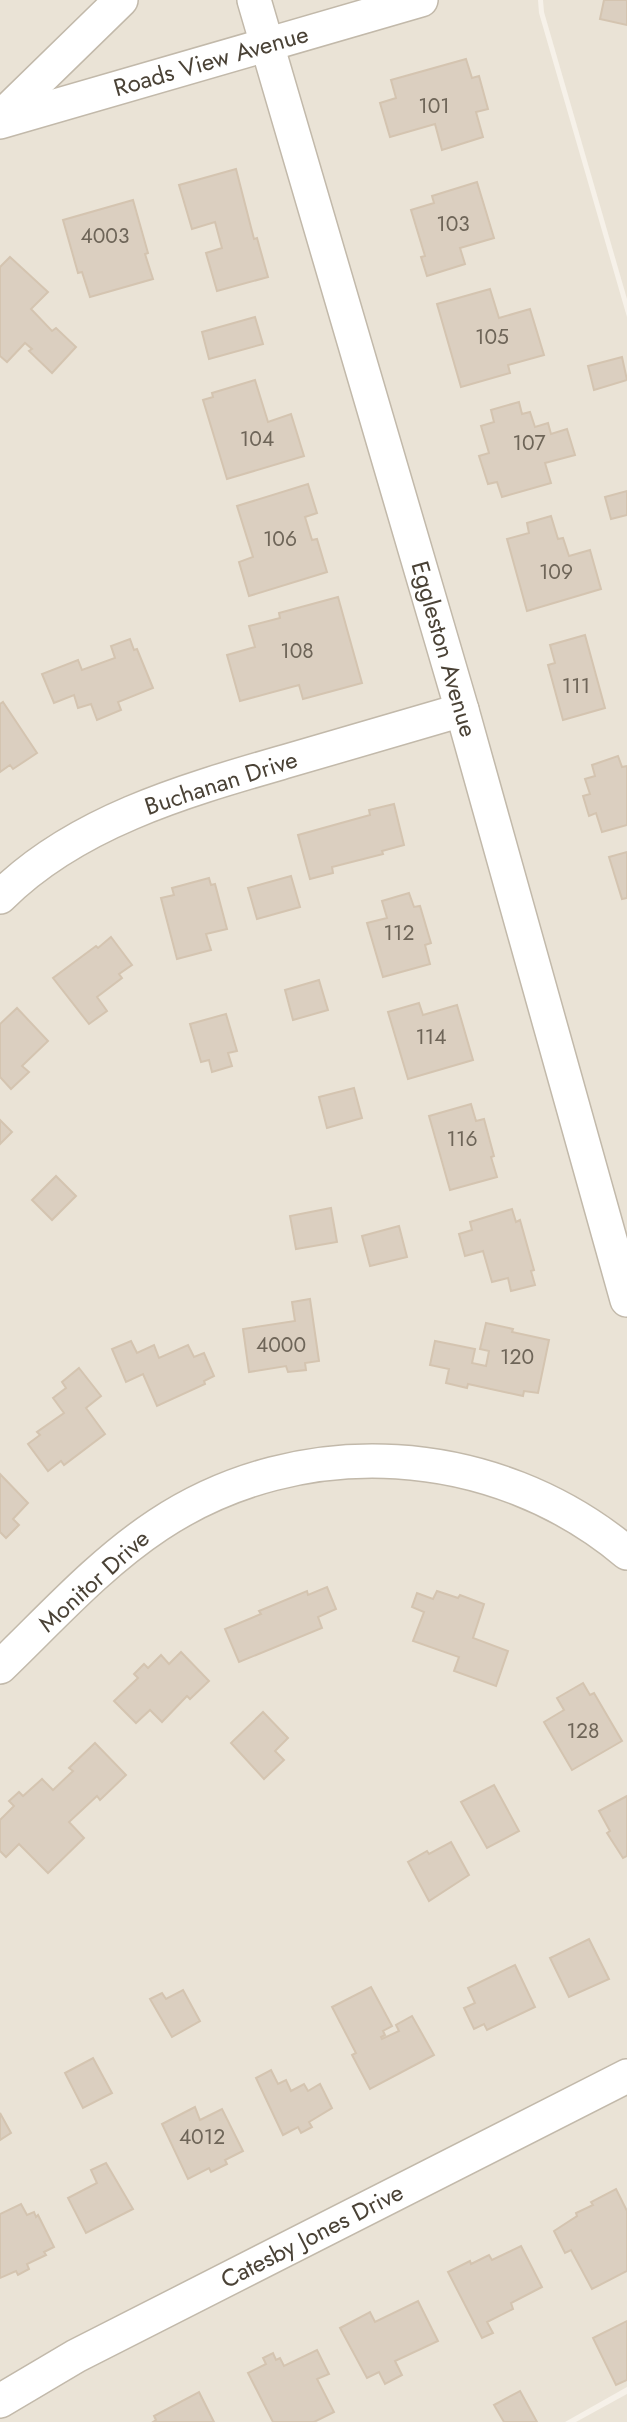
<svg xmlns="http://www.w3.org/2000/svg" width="627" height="2422" viewBox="0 0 627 2422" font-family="Jost,sans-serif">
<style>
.residential{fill:#eae3d6}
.building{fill:#dbcfc0;stroke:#d4c4b0;stroke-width:2}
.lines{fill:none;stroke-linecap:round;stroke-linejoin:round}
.street-casing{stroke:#c2b9aa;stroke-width:36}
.street{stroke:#fff;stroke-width:33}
.labels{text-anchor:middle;stroke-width:5;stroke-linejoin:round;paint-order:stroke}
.number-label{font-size:21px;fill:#6e6558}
.street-label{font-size:24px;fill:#4a4236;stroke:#fff}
</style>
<rect width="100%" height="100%" fill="#f6f1e9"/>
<!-- residential -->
<g class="residential">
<polygon points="0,0 538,0 539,13 627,317 627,2387 565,2422 0,2422"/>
<polygon points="543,0 627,0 627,299 544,12"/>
<polygon points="627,2394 627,2422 576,2422"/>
</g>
<!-- building -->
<g class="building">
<polygon points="604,0 627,0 627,25 600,19"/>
<polygon points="466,59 472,78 479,76 488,109 476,112 483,137 442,150 435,124 390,137 380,103 396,98 391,80"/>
<polygon points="236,169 254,239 257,238 268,277 217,291 206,253 222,248 215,222 192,229 179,185"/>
<polygon points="477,182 494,238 460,248 465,264 427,276 421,257 425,256 411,210 434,203 432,196"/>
<polygon points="133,200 148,253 145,254 153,279 90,297 82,272 78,273 63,220"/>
<polygon points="10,257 48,292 31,309 52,331 56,328 76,347 52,373 29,351 32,349 25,343 7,362 0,356 0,267"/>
<polygon points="490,289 499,318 530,309 544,355 508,365 510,373 461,387 437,304"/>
<polygon points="255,317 263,344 209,359 202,332"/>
<polygon points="622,357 627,380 594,390 588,366"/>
<polygon points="255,380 268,422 291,414 304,456 227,479 203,400 213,397 212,393"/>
<polygon points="519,402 522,414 530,412 535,427 548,423 551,434 567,429 575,455 545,463 551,483 502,497 497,482 488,484 479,456 489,453 481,426 494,422 491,410"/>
<polygon points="308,484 317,513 305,517 312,540 317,539 327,572 249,596 239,562 253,557 237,506"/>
<polygon points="627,491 627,515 611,519 605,497"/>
<polygon points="551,516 558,539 563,538 569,556 590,550 601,589 527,611 507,539 529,533 527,523"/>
<polygon points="338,597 362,683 303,699 299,685 240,701 227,655 255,647 249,626 280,618 279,613"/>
<polygon points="585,635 605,708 563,720 548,665 555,663 550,645"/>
<polygon points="130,639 134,650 137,649 153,688 118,702 121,710 97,720 91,704 78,708 74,695 54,703 42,674 78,660 82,670 115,658 111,646"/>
<polygon points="3,702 37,753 13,769 10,765 0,772 0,704"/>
<polygon points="618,756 622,767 627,766 627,825 602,832 596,813 589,816 583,796 590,794 585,779 595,776 592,765"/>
<polygon points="394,804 404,845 382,851 383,854 332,867 333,873 310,879 298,835 370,815 369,810"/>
<polygon points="627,852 627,898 622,899 609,857"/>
<polygon points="291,876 300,907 257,919 248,888"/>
<polygon points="209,878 211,885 215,884 227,929 206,934 211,950 177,959 161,898 174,895 172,888"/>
<polygon points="409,893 414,907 420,906 431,943 425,945 430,964 383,977 367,923 387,918 382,901"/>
<polygon points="111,937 132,965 119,974 122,978 97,997 107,1011 89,1024 53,978 96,946 98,948"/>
<polygon points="319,980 328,1010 293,1020 285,990"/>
<polygon points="419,1003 423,1015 457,1005 473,1060 408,1079 388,1012"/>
<polygon points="17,1008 48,1041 22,1066 29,1072 11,1089 0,1077 0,1024"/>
<polygon points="226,1014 237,1051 228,1053 232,1066 212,1072 209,1060 201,1062 190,1024"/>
<polygon points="354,1088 362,1118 327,1128 319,1097"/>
<polygon points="471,1104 476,1121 484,1119 494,1156 491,1157 497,1177 450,1190 429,1116"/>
<polygon points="0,1120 12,1132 0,1144"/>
<polygon points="56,1176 76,1196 52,1220 32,1200"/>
<polygon points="331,1208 337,1242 296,1249 290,1216"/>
<polygon points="512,1209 516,1222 520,1220 534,1270 531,1271 535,1285 511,1291 508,1278 492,1282 483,1251 465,1256 459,1234 472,1230 470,1222"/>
<polygon points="399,1226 407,1257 370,1266 362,1236"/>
<polygon points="310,1299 319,1361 305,1363 306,1370 288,1372 286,1366 249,1372 243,1329 295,1321 292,1302"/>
<polygon points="486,1323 513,1329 512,1332 549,1340 538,1393 524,1391 523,1396 468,1384 467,1388 446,1383 449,1369 430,1365 435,1341 475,1349 472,1363 486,1366 489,1351 480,1349"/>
<polygon points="131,1341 137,1353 154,1345 159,1358 188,1345 194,1357 204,1353 214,1376 204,1381 205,1384 157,1406 143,1374 126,1382 112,1349"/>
<polygon points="79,1368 101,1396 86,1408 105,1434 64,1465 61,1461 48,1471 28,1444 40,1435 37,1432 64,1413 53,1398 66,1388 62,1382"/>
<polygon points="0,1474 28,1503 13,1519 19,1525 6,1538 0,1532"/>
<polygon points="327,1587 336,1609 318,1617 322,1628 239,1662 225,1629 261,1614 259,1611 307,1591 308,1595"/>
<polygon points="437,1591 458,1598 460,1595 484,1604 473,1638 508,1651 496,1686 454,1671 459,1657 413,1641 424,1612 412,1607 417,1593 433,1599"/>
<polygon points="181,1652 209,1681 190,1699 187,1696 162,1722 150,1710 136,1723 114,1701 138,1678 134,1674 144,1664 148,1668 161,1655 169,1664"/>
<polygon points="583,1683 590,1695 594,1693 622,1741 572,1770 544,1722 564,1710 557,1698"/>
<polygon points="263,1712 288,1738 275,1751 284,1760 264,1779 231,1743"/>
<polygon points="95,1743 126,1775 100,1800 97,1796 69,1822 84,1838 48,1873 19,1844 6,1857 0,1851 0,1820 14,1806 9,1801 19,1792 23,1796 42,1779 53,1790 73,1771 69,1768"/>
<polygon points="494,1785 519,1831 487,1848 461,1802"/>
<polygon points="627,1796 627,1856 623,1858 607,1833 610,1831 599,1811"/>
<polygon points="451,1842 469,1875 429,1901 408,1862 427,1851 429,1854"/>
<polygon points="589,1939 609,1979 569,1997 550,1958"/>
<polygon points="515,1965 535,2007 487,2030 484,2024 474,2029 464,2008 475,2003 468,1988"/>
<polygon points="371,1987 392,2026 383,2031 385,2035 381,2037 382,2039 399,2031 396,2025 412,2016 434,2055 370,2089 352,2055 356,2053 332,2007"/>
<polygon points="183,1990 200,2021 172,2037 150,1999 162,1993 166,1999"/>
<polygon points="93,2058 112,2093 83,2108 65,2073"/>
<polygon points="271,2070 278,2084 286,2080 291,2091 304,2084 308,2091 320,2084 332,2108 309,2122 312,2127 301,2133 298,2127 283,2135 256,2078"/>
<polygon points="195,2107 200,2120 222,2109 243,2151 225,2160 227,2164 211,2172 209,2168 188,2179 162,2124"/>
<polygon points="0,2113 11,2133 0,2140"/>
<polygon points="106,2163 133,2209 86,2233 68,2198 97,2183 91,2170"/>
<polygon points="616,2189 627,2211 627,2271 592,2289 571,2250 565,2253 554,2231 577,2216 576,2213 593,2205 591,2202"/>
<polygon points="21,2204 27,2215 34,2212 36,2217 38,2215 54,2247 44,2252 46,2255 27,2264 29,2269 18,2275 16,2271 0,2278 0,2214"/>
<polygon points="521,2246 542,2287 511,2303 513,2309 487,2322 493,2333 482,2338 448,2272 470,2261 471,2264 489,2255 492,2260"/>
<polygon points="418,2301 438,2341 395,2361 402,2375 385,2384 379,2372 367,2378 340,2328 370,2312 375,2322"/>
<polygon points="627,2321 627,2380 616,2385 593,2338"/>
<polygon points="317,2350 329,2374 317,2379 334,2412 314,2422 273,2422 248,2373 266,2364 263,2358 273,2353 276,2360 280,2358 284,2366"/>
<polygon points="520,2391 537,2422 504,2422 494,2405"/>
<polygon points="199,2392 214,2422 153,2422 156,2420 154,2416"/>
</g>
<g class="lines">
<defs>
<g id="street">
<polyline points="254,0 462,710 627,1300"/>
<polyline points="0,118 121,0"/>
<polyline points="0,122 421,0"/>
<path d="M0 897C76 821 187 790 287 761 346 744 404 727 462 710"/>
<path d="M0 1667C50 1619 99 1564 158 1525 301 1430 495 1442 627 1553"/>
<polyline points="0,2401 76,2356 627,2076"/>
</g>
</defs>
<!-- street casing -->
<use href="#street" class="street-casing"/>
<!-- street -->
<use href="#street" class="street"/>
</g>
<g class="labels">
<!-- number labels -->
<g class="number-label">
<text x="434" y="113">101</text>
<text x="453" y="231">103</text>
<text x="105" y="243">4003</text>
<text x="492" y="344">105</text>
<text x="257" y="446">104</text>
<text x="529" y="450">107</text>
<text x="280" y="546">106</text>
<text x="556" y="579">109</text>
<text x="297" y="658">108</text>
<text x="576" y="693">111</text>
<text x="399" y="940">112</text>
<text x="431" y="1044">114</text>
<text x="462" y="1146">116</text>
<text x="281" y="1352">4000</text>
<text x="517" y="1364">120</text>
<text x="583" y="1738">128</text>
<text x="202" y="2144">4012</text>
</g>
<!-- street labels -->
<g class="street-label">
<text transform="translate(211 61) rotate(-16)" y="8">Roads View Avenue</text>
<text transform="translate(444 649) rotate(74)" y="8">Eggleston Avenue</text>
<text transform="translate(221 783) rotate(-18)" y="8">Buchanan Drive</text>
<text transform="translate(94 1581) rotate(-42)" y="8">Monitor Drive</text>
<text transform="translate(312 2236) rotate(-27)" y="8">Catesby Jones Drive</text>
</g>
</g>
</svg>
